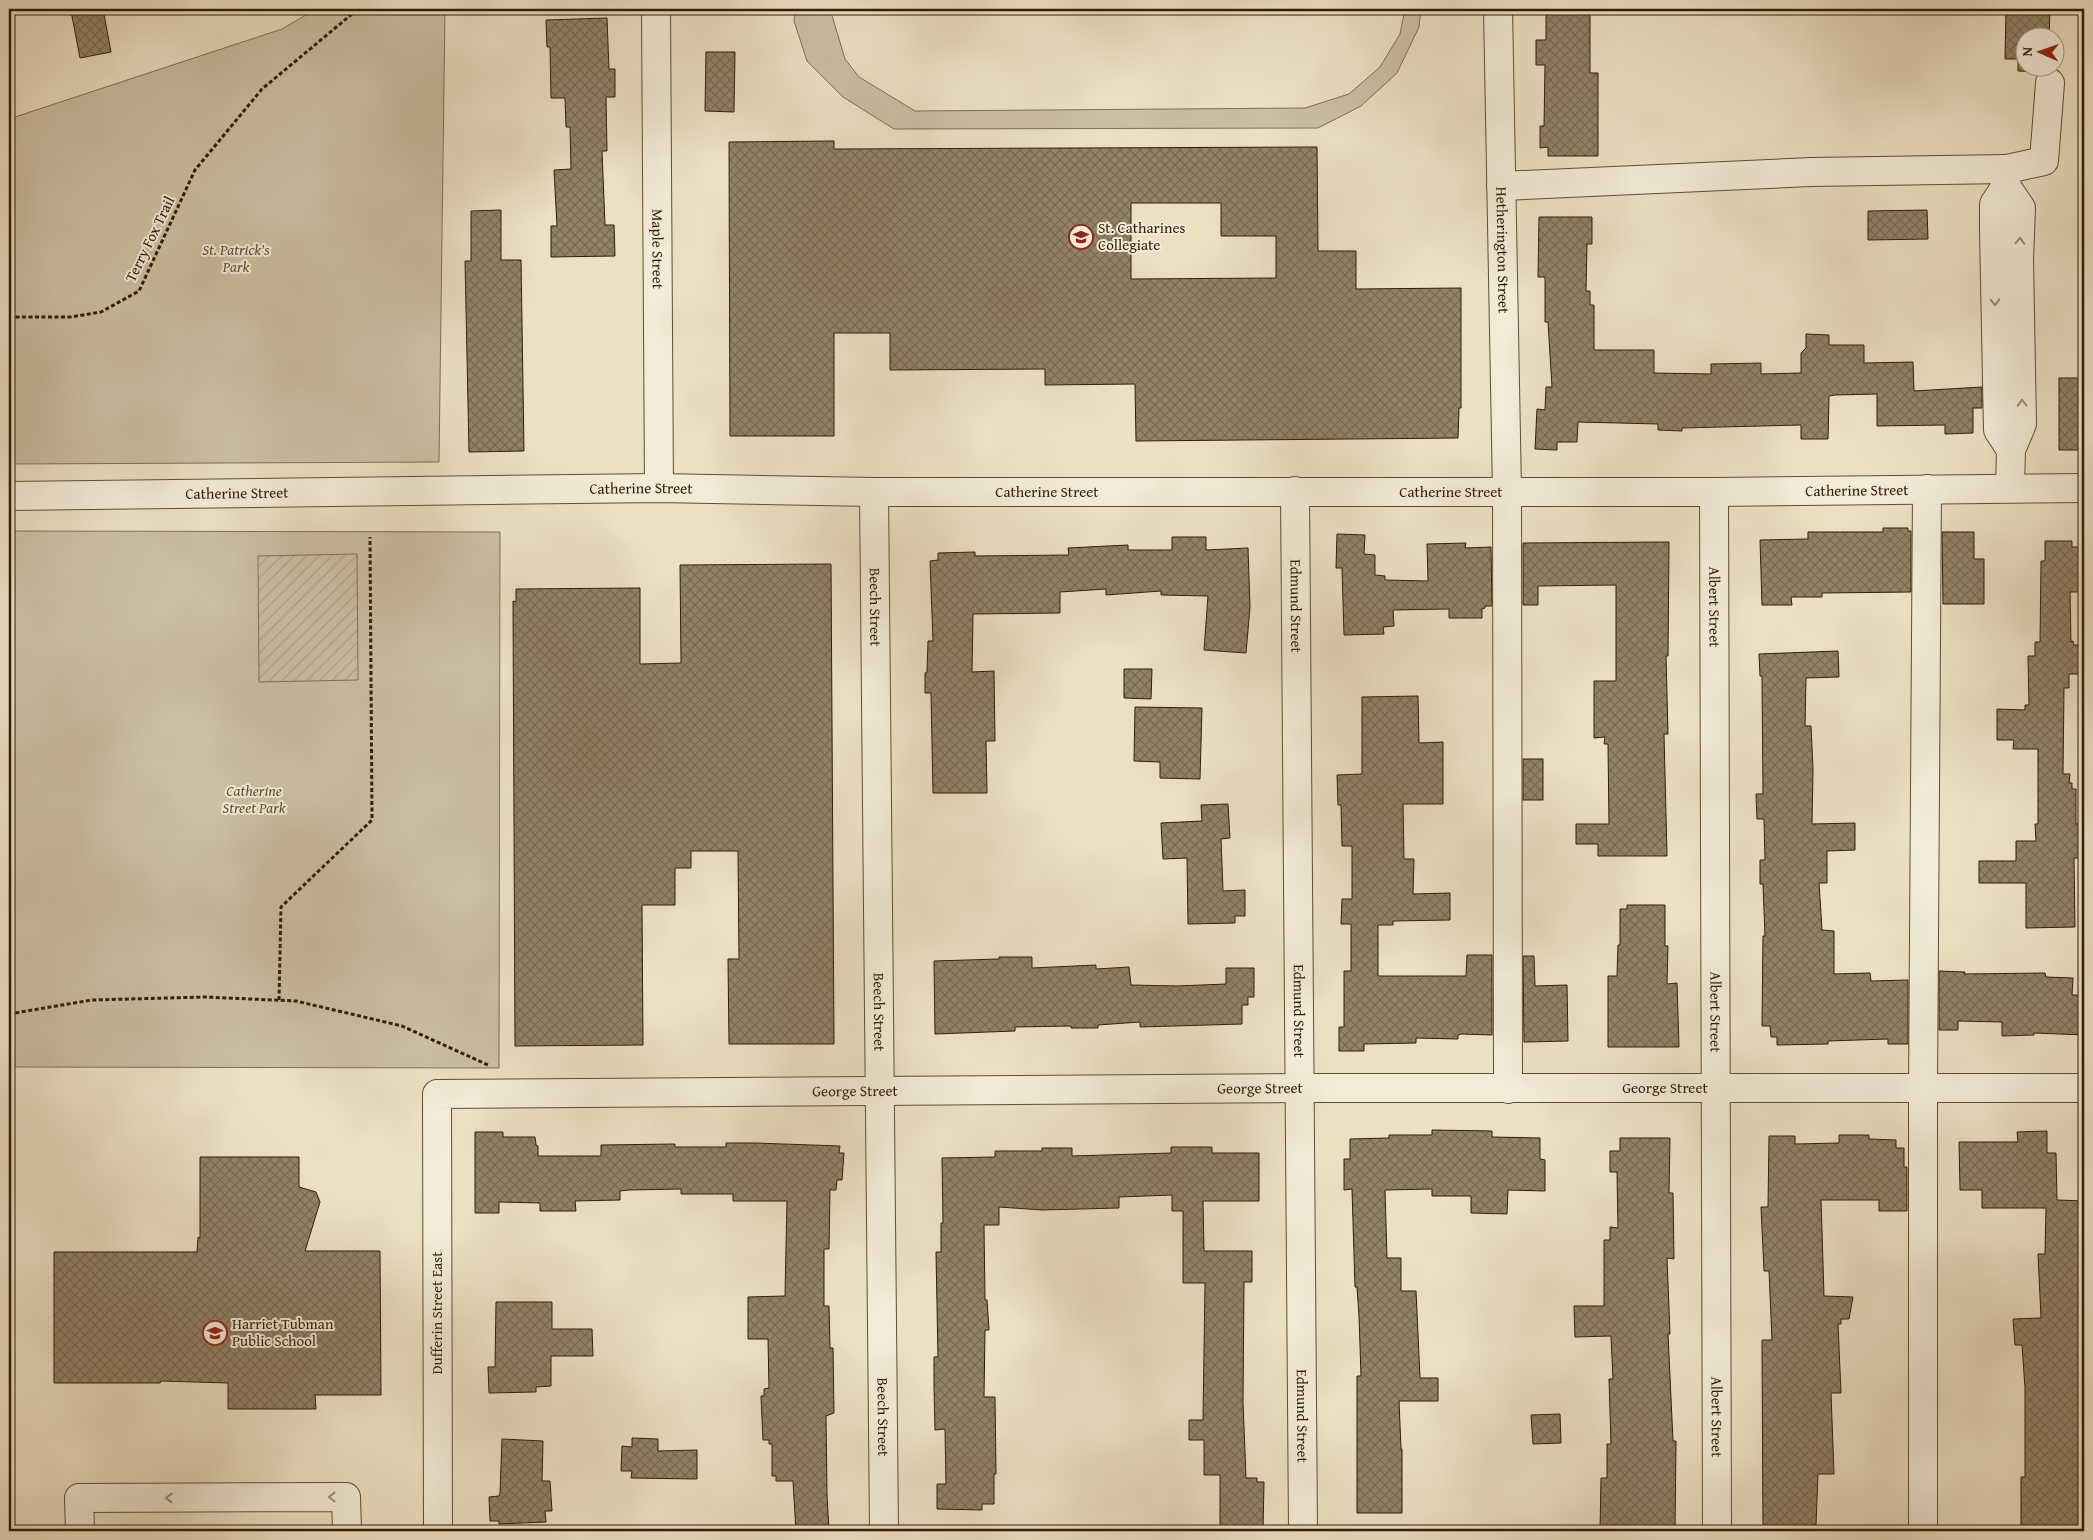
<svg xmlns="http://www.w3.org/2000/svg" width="2093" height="1540" viewBox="0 0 2093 1540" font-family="'Gentium Book Plus',serif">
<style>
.park{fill:#ccbfa3;stroke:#7e6e54}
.garden{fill:url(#garden-furrows);stroke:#7e6e54}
.building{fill:url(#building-cross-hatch);stroke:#301c06;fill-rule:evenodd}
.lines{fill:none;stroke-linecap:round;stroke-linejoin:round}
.minor-casing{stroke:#5f4d35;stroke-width:30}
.path{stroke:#301c06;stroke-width:3;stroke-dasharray:4 2.5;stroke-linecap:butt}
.minor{stroke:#f3ebd8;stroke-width:28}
.oneway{stroke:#9b8e7a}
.labels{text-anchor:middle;stroke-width:4;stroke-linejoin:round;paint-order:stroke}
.poi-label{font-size:15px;fill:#301c06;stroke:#f3ebd8;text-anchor:start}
.street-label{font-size:15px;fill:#301c06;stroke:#f3ebd8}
.park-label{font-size:15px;font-style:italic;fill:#5f4d35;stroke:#f3ebd8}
</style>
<defs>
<pattern id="garden-furrows" width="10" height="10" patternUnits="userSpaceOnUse" patternTransform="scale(1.25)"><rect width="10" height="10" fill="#ccbfa3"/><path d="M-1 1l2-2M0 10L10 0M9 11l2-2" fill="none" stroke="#b0a48b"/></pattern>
<pattern id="building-cross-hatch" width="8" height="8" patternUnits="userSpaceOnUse" patternTransform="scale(1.25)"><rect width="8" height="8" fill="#928268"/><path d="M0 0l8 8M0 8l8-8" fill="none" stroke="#786a54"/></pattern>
</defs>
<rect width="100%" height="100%" fill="#ece0c3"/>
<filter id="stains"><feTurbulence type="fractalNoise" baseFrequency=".004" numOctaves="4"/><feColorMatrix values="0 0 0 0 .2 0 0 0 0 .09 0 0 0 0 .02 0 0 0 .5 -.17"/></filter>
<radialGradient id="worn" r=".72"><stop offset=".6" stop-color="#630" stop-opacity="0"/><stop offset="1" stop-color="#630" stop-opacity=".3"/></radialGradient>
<!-- park -->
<g class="park">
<polygon points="316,9 445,9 439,462 9,464 9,119 282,29"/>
<polygon points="795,9 830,9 845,59 859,77 915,111 1305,108 1349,94 1380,67 1400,34 1405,9 1421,9 1419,27 1397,73 1361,106 1318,128 894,129 843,97 807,61 794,21"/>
<polygon points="9,531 500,532 499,1068 9,1067"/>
</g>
<!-- garden -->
<polygon class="garden" points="357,554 358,680 259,682 258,556"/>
<!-- building -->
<g class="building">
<polygon points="83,9 103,9 111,52 80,58 71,11"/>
<polygon points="1546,9 1590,9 1590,73 1598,73 1598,156 1548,156 1548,147 1540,148 1540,126 1544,126 1545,65 1536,65 1536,40 1546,40"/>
<polygon points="2006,9 2036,9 2036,11 2050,12 2049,38 2026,38 2026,68 2049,68 2040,72 2018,71 2018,59 2005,59"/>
<polygon points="607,18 609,69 615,69 615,97 606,97 607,151 602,151 605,225 614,225 615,256 551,257 551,226 557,226 554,170 571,169 570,127 566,127 565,98 551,98 550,47 547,47 546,20"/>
<polygon points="706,52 735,52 734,112 705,111"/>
<path d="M834 141V149L1317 147 1318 251H1356V289L1461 288V408H1459L1458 438 1136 441 1135 384 1045 385V369L890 370V333H834V436H730L729 142ZM1131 203H1221V236H1276V278L1131 279Z"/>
<polygon points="501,210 501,260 521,260 524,451 469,452 465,261 471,261 471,211"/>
<polygon points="1927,210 1928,239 1868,240 1868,211"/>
<polygon points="1539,217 1592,217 1592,244 1587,244 1586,291 1590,291 1590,305 1594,305 1594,350 1654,350 1654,373 1711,374 1711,364 1761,363 1761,374 1801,373 1801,353 1806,348 1806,334 1829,335 1829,345 1864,345 1864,363 1913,362 1914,391 1982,387 1982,408 1973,408 1973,433 1945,434 1945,425 1877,426 1877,394 1835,395 1829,396 1828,439 1801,439 1801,425 1682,428 1682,431 1658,430 1658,424 1578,422 1577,442 1557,442 1557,450 1535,449 1537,409 1545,410 1546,387 1552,387 1548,322 1545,322 1545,277 1538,277"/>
<rect x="2059" y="378" width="25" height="72"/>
<polygon points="1883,528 1908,528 1908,531 1911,531 1911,592 1822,593 1822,597 1791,597 1792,605 1762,605 1760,540 1808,539 1808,532 1883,532"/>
<polygon points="1942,532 1974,532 1974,559 1984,559 1984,604 1943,604"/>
<polygon points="1337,534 1365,535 1364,554 1375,555 1375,575 1385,576 1385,580 1428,581 1427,544 1466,543 1465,548 1491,547 1492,606 1485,606 1485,608 1482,609 1482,618 1449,618 1449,609 1393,610 1394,626 1383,627 1384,634 1344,635 1342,568 1336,568"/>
<polygon points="1172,537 1206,537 1206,550 1248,548 1250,607 1246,653 1204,650 1208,596 1161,595 1161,591 1106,595 1106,589 1060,592 1060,613 973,614 972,672 994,671 995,741 986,741 987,793 933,793 931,693 925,693 925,673 927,672 928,641 933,641 930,561 938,560 938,553 975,552 975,556 1069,555 1068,548 1128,545 1128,550 1172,550"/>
<polygon points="2045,541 2072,541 2072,547 2081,547 2081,592 2070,592 2071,642 2073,641 2074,645 2079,645 2079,674 2069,674 2069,688 2064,688 2063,774 2070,774 2069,783 2072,783 2072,789 2076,789 2076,824 2084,824 2084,858 2074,858 2075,927 2026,928 2026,883 1979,883 1979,861 2016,861 2016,841 2036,841 2035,824 2038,824 2038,749 2013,749 2014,740 1997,740 1997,709 2025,710 2025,705 2029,705 2028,656 2035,656 2035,642 2040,642 2041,561 2045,561"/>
<polygon points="1669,542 1668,656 1666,656 1668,734 1664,734 1667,856 1598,856 1598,844 1576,844 1576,824 1609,824 1608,744 1604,744 1605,737 1594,738 1594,681 1616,681 1616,585 1538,586 1538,605 1523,605 1523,543"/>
<polygon points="831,564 834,1044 729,1044 728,959 739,959 738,851 691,851 691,868 675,868 675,905 642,905 643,1045 515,1046 513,601 516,602 516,589 640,588 640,664 681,663 680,565"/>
<polygon points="1838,651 1839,677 1806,678 1805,726 1811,726 1813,769 1812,824 1855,823 1855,850 1827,851 1827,883 1819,883 1822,930 1834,931 1834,974 1870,973 1871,981 1908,980 1908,1044 1888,1044 1888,1039 1828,1041 1828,1044 1777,1045 1777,1037 1771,1037 1770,1026 1762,1026 1763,936 1765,936 1763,884 1760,884 1760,860 1765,860 1764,819 1757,819 1756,794 1763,794 1762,676 1760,676 1759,654"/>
<polygon points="1124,669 1152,669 1151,699 1124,698"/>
<polygon points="1418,696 1419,743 1443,742 1443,804 1403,804 1404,859 1414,859 1413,894 1450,893 1450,920 1393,921 1393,925 1378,925 1378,976 1466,976 1467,955 1492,955 1492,1035 1461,1034 1458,1035 1458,1039 1416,1038 1416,1043 1364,1044 1364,1051 1339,1051 1339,1027 1344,1027 1344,971 1351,971 1351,924 1341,924 1342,899 1352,899 1352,846 1342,846 1341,805 1338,805 1337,775 1362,774 1362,697"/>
<polygon points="1135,707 1202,708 1200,779 1160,778 1160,762 1134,761"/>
<rect x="1523" y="759" width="20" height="41"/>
<polygon points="1228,804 1230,838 1221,839 1223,891 1245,890 1245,916 1235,916 1235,923 1188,924 1187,858 1163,859 1161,823 1202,821 1201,805"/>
<polygon points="1627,905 1665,905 1665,946 1668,946 1667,984 1677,983 1679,1047 1608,1047 1608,976 1617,976 1618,945 1620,945 1620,909 1627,909"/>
<polygon points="1523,956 1534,956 1535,986 1567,985 1568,1041 1524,1042"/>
<polygon points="999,957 1032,957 1032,968 1096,965 1096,969 1129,967 1131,985 1177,986 1226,984 1226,968 1254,968 1254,997 1248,997 1248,1005 1242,1005 1242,1024 1140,1027 1140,1022 1098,1025 1098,1028 1071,1028 1071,1026 1015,1027 1015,1031 935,1034 934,961 999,959"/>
<polygon points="1939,971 1965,972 1964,974 2045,973 2046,977 2073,978 2072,995 2084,995 2084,1035 2034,1033 2034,1035 2002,1036 2002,1022 1958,1021 1958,1030 1939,1030"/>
<polygon points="1432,1130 1492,1131 1492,1137 1540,1138 1540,1159 1545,1160 1545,1191 1508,1190 1507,1214 1471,1213 1471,1196 1432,1196 1432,1189 1385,1190 1387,1258 1401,1258 1401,1291 1416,1291 1420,1378 1438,1378 1438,1401 1399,1401 1401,1449 1402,1449 1402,1513 1357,1513 1357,1376 1361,1376 1359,1316 1357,1287 1355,1287 1352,1189 1344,1190 1344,1159 1350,1159 1350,1139 1389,1138 1389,1135 1432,1135"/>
<polygon points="2047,1131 2047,1153 2056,1153 2057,1200 2084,1201 2084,1407 2082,1407 2084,1531 2021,1531 2021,1477 2025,1477 2025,1388 2022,1345 2015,1345 2013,1319 2041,1318 2038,1254 2045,1254 2046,1208 1982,1208 1982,1190 1960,1190 1959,1142 2018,1142 2017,1132"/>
<polygon points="475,1132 503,1132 503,1137 535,1137 536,1145 538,1146 538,1156 601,1156 601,1145 675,1144 675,1147 726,1147 726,1143 755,1143 840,1146 839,1153 844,1153 842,1180 837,1180 836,1190 830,1190 829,1249 824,1249 824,1306 829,1306 830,1348 833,1348 834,1413 826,1416 827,1495 829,1531 796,1531 793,1481 776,1481 776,1476 772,1476 772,1444 769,1444 769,1440 763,1440 761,1396 764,1396 764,1389 769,1388 768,1339 748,1339 748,1297 785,1296 787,1201 733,1201 733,1194 681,1194 681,1189 629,1190 620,1191 620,1200 575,1201 576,1211 540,1211 540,1203 499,1202 499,1213 475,1213"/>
<polygon points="1839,1135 1869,1135 1869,1139 1896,1140 1896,1148 1904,1148 1904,1167 1907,1167 1907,1211 1879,1211 1879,1200 1821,1200 1824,1296 1853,1297 1849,1319 1841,1319 1841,1324 1838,1324 1841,1393 1831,1393 1834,1474 1818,1474 1816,1525 1811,1525 1811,1531 1763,1531 1762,1340 1772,1340 1769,1271 1764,1271 1761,1207 1768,1207 1769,1136 1795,1136 1795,1144 1839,1143"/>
<polygon points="1620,1138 1670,1138 1669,1193 1673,1193 1674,1259 1667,1258 1670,1334 1668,1334 1673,1441 1676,1441 1675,1531 1600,1531 1601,1478 1607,1478 1607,1444 1611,1444 1609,1379 1613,1379 1611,1336 1575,1337 1574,1306 1604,1306 1604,1240 1610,1240 1610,1227 1618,1228 1617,1172 1610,1172 1610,1151 1620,1151"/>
<polygon points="1171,1147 1212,1147 1212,1153 1259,1153 1259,1201 1203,1201 1204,1251 1252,1251 1252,1282 1244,1282 1243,1402 1246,1478 1257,1478 1257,1482 1264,1482 1263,1531 1220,1531 1220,1475 1204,1475 1204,1440 1189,1440 1189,1420 1203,1420 1205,1283 1183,1283 1183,1211 1172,1211 1172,1195 1119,1197 1119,1208 1042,1210 999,1207 999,1225 984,1225 985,1300 987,1300 989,1330 985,1330 984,1397 995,1397 996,1474 994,1474 994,1504 982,1504 982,1510 937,1509 937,1484 946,1484 945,1429 935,1430 934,1387 934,1357 938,1357 936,1252 941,1252 941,1223 943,1223 942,1158 995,1157 995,1151 1042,1151 1042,1148 1072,1148 1072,1156 1171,1153"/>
<polygon points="200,1157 299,1157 299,1187 316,1192 320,1202 305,1251 380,1251 381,1395 315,1395 316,1409 228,1409 228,1383 161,1381 160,1383 54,1383 54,1252 197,1252 198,1237 200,1238"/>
<polygon points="496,1302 552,1302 552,1329 592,1329 593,1356 551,1356 551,1386 536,1387 536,1392 489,1393 488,1367 495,1367"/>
<polygon points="1560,1414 1561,1443 1533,1444 1531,1415"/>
<polygon points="632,1438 658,1439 658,1451 697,1450 697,1479 631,1478 632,1471 621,1471 622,1446 632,1447"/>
<polygon points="502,1439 543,1441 542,1481 550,1481 552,1511 545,1511 546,1522 499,1524 499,1521 490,1521 489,1497 499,1496 500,1493"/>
</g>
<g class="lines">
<defs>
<g id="minor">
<path id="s1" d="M656 9 659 488"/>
<path id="s2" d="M1498 9 1507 491 1508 1089"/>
<polyline points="2007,169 2044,161 2050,83"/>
<polyline points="1501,186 1811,172 2007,169 2006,186"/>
<polyline points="2010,488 2011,450 2022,424 2019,260 2021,208 2006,186 1994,204 1994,231 1998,430 2011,450"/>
<path id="s3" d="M1295 491 1303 1531"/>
<path id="s4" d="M874 492 884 1531"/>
<path id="s5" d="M1714 492 1717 1531"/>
<path id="s6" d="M9 496 659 488 874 492H1714L2084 488"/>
<polyline points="80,1531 79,1498 346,1497 347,1531"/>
<path id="s7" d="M438 1531 437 1094 1299 1088H2084"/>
<polyline points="1923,1531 1923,1088 1927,489"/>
</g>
</defs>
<!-- minor casing -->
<use href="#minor" class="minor-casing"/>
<!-- path -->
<g class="path">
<polyline points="9,317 71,317 101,312 139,291 195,170 262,89 358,9"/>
<polyline points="279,1000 281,907 372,820 370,537"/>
<polyline points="9,1014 92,1000 205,997 296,1001 402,1026 488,1065"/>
</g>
<!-- minor -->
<use href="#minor" class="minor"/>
</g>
<!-- one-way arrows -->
<defs><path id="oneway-chevron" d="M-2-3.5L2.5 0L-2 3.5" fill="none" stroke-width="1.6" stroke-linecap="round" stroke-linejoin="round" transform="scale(1.25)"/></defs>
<g class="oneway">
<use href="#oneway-chevron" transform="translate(2020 241) rotate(-87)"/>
<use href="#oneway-chevron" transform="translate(1995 302) rotate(89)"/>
<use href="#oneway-chevron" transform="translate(2022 403) rotate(-91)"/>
<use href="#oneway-chevron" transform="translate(332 1497) rotate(180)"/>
<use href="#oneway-chevron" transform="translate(169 1498) rotate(180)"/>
</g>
<!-- icons -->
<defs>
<symbol id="school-ring" viewBox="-11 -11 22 22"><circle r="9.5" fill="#f3ebd8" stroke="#8f2418" stroke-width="1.5"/><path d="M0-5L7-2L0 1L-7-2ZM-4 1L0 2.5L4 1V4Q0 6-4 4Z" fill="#8f2418"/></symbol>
</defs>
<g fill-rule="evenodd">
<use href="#school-ring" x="1067" y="223" width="28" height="28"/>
<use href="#school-ring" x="201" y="1319" width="28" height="28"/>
</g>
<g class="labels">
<!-- poi labels -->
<g class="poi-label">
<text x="1098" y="233">St. Catharines<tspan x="1098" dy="17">Collegiate</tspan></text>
<text x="232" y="1329">Harriet Tubman<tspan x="232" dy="17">Public School</tspan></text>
</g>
<!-- street labels -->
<g class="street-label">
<text transform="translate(150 239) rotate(-64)" y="5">Terry Fox Trail</text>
<text dy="5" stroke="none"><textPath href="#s1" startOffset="240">Maple Street</textPath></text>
<text dy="5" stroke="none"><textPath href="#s2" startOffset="241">Hetherington Street</textPath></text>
<text dy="5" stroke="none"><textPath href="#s6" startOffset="632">Catherine Street</textPath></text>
<text dy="5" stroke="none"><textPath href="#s6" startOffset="1848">Catherine Street</textPath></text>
<text dy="5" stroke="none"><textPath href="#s6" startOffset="1442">Catherine Street</textPath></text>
<text dy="5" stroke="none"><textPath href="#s6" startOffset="1038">Catherine Street</textPath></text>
<text dy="5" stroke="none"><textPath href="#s6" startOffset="228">Catherine Street</textPath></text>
<text dy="5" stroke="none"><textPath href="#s3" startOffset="115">Edmund Street</textPath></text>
<text dy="5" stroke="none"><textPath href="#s5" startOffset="115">Albert Street</textPath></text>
<text dy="5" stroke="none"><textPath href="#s4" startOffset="115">Beech Street</textPath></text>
<text dy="5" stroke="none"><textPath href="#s3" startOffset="520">Edmund Street</textPath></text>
<text dy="5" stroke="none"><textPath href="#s5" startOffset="520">Albert Street</textPath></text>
<text dy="5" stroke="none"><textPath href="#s4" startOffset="520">Beech Street</textPath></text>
<text dy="5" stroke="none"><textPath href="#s7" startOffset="1260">George Street</textPath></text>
<text dy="5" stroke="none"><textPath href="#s7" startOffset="1665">George Street</textPath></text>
<text dy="5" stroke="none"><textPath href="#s7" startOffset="855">George Street</textPath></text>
<text transform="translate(437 1313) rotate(-90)" y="5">Dufferin Street East</text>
<text dy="5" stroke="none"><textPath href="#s3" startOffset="925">Edmund Street</textPath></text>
<text dy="5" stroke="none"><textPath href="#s5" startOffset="925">Albert Street</textPath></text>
<text dy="5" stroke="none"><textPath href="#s4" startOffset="925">Beech Street</textPath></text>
</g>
<!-- park labels -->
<g class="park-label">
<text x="236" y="255">St. Patrick's<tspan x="236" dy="17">Park</tspan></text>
<text x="254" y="796">Catherine<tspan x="254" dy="17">Street Park</tspan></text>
</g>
</g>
<!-- margin -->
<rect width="2093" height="1540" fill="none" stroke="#ece0c3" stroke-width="30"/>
<rect x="10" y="10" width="2073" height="1520" fill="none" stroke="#301c06" stroke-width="2.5"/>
<rect x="15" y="15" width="2063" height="1510" fill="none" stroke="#301c06"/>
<!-- north arrow -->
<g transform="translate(2040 52) rotate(272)"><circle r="24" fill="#f3ebd8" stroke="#a59884"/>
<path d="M0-4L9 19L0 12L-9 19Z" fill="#8f2418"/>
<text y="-8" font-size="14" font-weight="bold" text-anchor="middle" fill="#301c06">N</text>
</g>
<rect width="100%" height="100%" filter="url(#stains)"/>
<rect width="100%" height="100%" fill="url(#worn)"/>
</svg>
